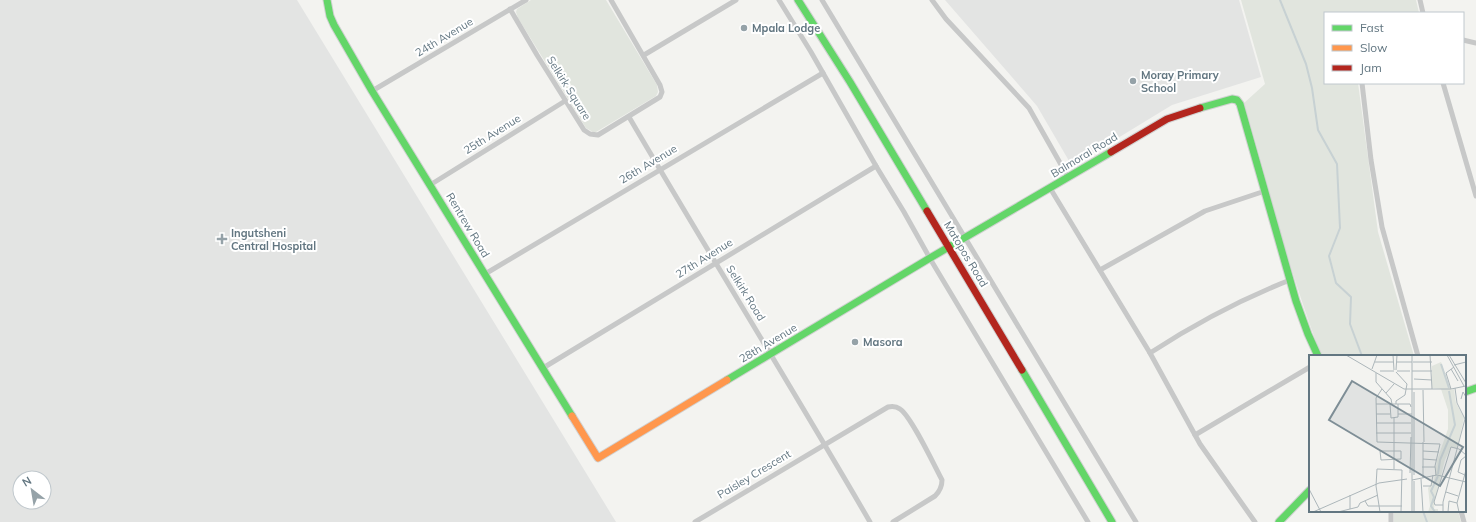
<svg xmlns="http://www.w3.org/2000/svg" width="1476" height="522" viewBox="0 0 1476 522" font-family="Mulish,sans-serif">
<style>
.built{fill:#e3e4e3;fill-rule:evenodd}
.green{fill:#e1e5de}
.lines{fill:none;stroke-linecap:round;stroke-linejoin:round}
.stream{stroke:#c7d1d3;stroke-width:2}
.fast-casing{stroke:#d0d1d1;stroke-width:9}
.slow-casing{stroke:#d0d1d1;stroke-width:9}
.jam-casing{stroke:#d0d1d1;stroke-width:9}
.street{stroke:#c7c8c8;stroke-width:5}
.fast{stroke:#63d668;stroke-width:7}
.slow{stroke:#ff974d;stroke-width:7}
.jam{stroke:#b3261e;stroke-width:7}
.poi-dot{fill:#95a2a8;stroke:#fff;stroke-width:1.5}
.labels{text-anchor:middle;stroke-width:4;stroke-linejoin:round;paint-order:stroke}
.poi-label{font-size:11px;font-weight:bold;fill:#627681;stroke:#fff;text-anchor:start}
.street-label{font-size:11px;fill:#627681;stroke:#fff}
.inset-river{fill:none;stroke:#c7d1d3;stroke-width:2}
.inset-road{fill:none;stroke:#acb6ba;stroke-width:1}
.view{fill:#7e8e96;fill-opacity:0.15;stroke:#7e8e96;stroke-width:2}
.inset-edge{fill:none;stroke:#627681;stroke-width:2}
</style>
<rect width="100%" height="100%" fill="#f3f3f0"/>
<!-- built -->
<g class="built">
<path d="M0 0H297L616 522H0ZM20 478H44V502H20Z"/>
<polygon points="945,0 1239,0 1261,77 1172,105 1072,166 1037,106"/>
</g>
<!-- green -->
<g class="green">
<polygon points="531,0 606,0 657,85 658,92 656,96 596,132 593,132 586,128 518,18 516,12 517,9"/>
<path d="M1241 0H1416L1419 13H1325V83H1358L1378 232 1414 356H1323L1318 347C1299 296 1283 243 1269 190 1261 161 1253 132 1244 103L1265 84Z"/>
<polygon points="1394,511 1458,511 1461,522 1394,522"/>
</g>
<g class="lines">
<!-- stream -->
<g class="stream">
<polyline points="1280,0 1306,64 1312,88 1318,130 1337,164 1340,228 1329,256 1336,283 1351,297 1350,324 1362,356"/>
<polyline points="1423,511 1427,522"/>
</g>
<defs>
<g id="fast">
<polyline points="327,0 330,16 334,25 372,91 572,416"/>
<polyline points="798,0 850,82 927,211"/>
<polyline points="1200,108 1232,99 1237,100 1240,104 1296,301 1308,334 1318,356"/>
<polyline points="1022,370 1112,522"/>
<polyline points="727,380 930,258 1111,152"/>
<polyline points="1465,392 1476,388"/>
<polyline points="1279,522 1310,490"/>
</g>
<polyline id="slow" points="572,416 598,458 727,380"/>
<g id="jam">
<polyline points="1111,152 1167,119 1200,108"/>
<polyline points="927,211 1022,370"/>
</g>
</defs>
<!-- fast casing -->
<use href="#fast" class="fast-casing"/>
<!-- slow casing -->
<use href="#slow" class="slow-casing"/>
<!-- jam casing -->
<use href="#jam" class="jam-casing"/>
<!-- street -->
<g class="street">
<polyline points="779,0 811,52 876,166 904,212 932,262 1088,522"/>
<polyline points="822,0 1136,522"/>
<polyline points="932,0 946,19 1029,108 1068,177"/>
<polyline points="1420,0 1423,13"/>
<polyline points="510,9 537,55 584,130 590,134 598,135 660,97 662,92 660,85 611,0"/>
<polyline points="1463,40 1476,43"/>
<polyline points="644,55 736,0"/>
<polyline points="1362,83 1371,160 1382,227 1418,356"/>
<polyline points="1443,83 1476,196"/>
<polyline points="372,91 526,0"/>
<path d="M629 117C708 252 791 386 870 522"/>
<polyline points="430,185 565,101"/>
<polyline points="1050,188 1150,353 1200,444 1255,522"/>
<polyline points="1100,270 1205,211 1265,191"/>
<polyline points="485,274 823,73"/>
<path d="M1150 353C1196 323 1239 300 1290 280"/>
<polyline points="543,368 876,166"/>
<polyline points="1195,435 1310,367"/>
<polyline points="1391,511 1391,522"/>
<polyline points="1461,511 1464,522"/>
<path d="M695 522 888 407C892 406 896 406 900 409 911 416 934 465 942 480 942 487 940 491 935 496L893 522"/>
</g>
<!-- fast -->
<use href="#fast" class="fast"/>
<!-- slow -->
<use href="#slow" class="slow"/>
<!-- jam -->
<use href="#jam" class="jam"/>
</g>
<!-- markers -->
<g class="poi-dot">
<circle cx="744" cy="28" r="4"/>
<circle cx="1133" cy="81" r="4"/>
<path d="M220 233h4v4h4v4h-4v4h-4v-4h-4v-4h4z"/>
<circle cx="855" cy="342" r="4"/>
</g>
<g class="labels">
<!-- poi labels -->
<g class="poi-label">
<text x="752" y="32">Mpala Lodge</text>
<text x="1141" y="79">Moray Primary<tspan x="1141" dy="13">School</tspan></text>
<text x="231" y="237">Ingutsheni<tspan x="231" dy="13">Central Hospital</tspan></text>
<text x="863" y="346">Masora</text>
</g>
<!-- street labels -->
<g class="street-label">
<text transform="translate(444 37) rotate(-31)" y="4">24th Avenue</text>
<text transform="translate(569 88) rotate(58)" y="4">Selkirk Square</text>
<text transform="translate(492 134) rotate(-32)" y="4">25th Avenue</text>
<text transform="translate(1084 155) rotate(-31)" y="4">Balmoral Road</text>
<text transform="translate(648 164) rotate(-31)" y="4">26th Avenue</text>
<text transform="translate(468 225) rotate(59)" y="4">Rentrew Road</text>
<text transform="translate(966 254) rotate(59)" y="4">Matopos Road</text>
<text transform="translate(704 258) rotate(-32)" y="4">27th Avenue</text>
<text transform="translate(746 293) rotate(58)" y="4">Selkirk Road</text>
<text transform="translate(768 343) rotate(-31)" y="4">28th Avenue</text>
<text transform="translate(754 474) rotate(-31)" y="4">Paisley Crescent</text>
</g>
</g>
<!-- overview -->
<g transform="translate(1309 355)">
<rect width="157" height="157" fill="#f3f3f0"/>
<path d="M132 7 142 35 145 34 147 48 155 63 148 94 142 92 136 105 126 145 125 154H129V157H119L121 151 119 133 125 126 128 105 139 74V55L132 34 123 33V11Z" fill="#e1e5de"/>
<path class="inset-river" d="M132 9 140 33M129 119 131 105 146 70 140 36M126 157 122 151 125 142 122 136 129 121"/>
<path class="inset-road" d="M37 0 95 34H142L157 31M84 0 85 15M103 0V157M121 0 123 34M138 0 155 31M140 0 157 28M66 7H84M88 7H103M104 7H123M145 10 157 7M63 14 68 0M142 14 149 26M87 15 88 0M71 16H85M88 16H101M103 16H123M67 18V27L82 44 83 49M105 24 123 25M73 34 67 43 68 87 131 89 126 111 127 120M142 34 137 18 145 12M114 35 115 87M105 37V120M77 38 85 29M152 44 154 37 157 42M67 49H101L102 52M81 49 82 63 89 62V49M87 49V46L96 40 98 29 87 17M67 59H81M89 59H103M67 68H102M67 78H102M114 87V123M71 96H92V104L72 105ZM114 96 130 97M114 104 127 105M113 112H126M85 114V63M101 118 102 82M156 120 149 117 152 105 157 101M112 124 114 157M103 125 128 120 157 127M105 126V157M114 131H122L124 120M0 134 12 157M137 137 149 141M41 140V154M56 146 59 151H93M134 150H126L125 147 142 92 150 94 157 100M49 152 51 148 69 140M4 157 70 128 98 124M29 157 49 152M71 157 67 131 68 114 93 115 92 157M134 157V147L156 64 148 48 146 33M139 157 140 146 148 148M150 157 148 148 157 115"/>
<path class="view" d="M43 26 154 92 131 131 20 65Z"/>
<rect width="157" height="157" class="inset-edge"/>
</g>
<!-- legend -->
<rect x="1324" y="12" width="140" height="72" fill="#ffffff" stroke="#c0c8cd"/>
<rect x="1332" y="25" width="20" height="6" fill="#63d668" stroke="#c0c8cd"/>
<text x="1360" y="32" font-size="12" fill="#627681">Fast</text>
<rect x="1332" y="45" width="20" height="6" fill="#ff974d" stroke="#c0c8cd"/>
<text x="1360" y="52" font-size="12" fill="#627681">Slow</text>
<rect x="1332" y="65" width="20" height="6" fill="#b3261e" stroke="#c0c8cd"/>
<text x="1360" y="72" font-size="12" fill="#627681">Jam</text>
<!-- north arrow -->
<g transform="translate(32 490) rotate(329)"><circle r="19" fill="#ffffff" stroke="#c0c8cd"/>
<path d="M0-3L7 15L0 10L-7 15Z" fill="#95a2a8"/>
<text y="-6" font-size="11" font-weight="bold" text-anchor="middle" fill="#627681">N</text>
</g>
</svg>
